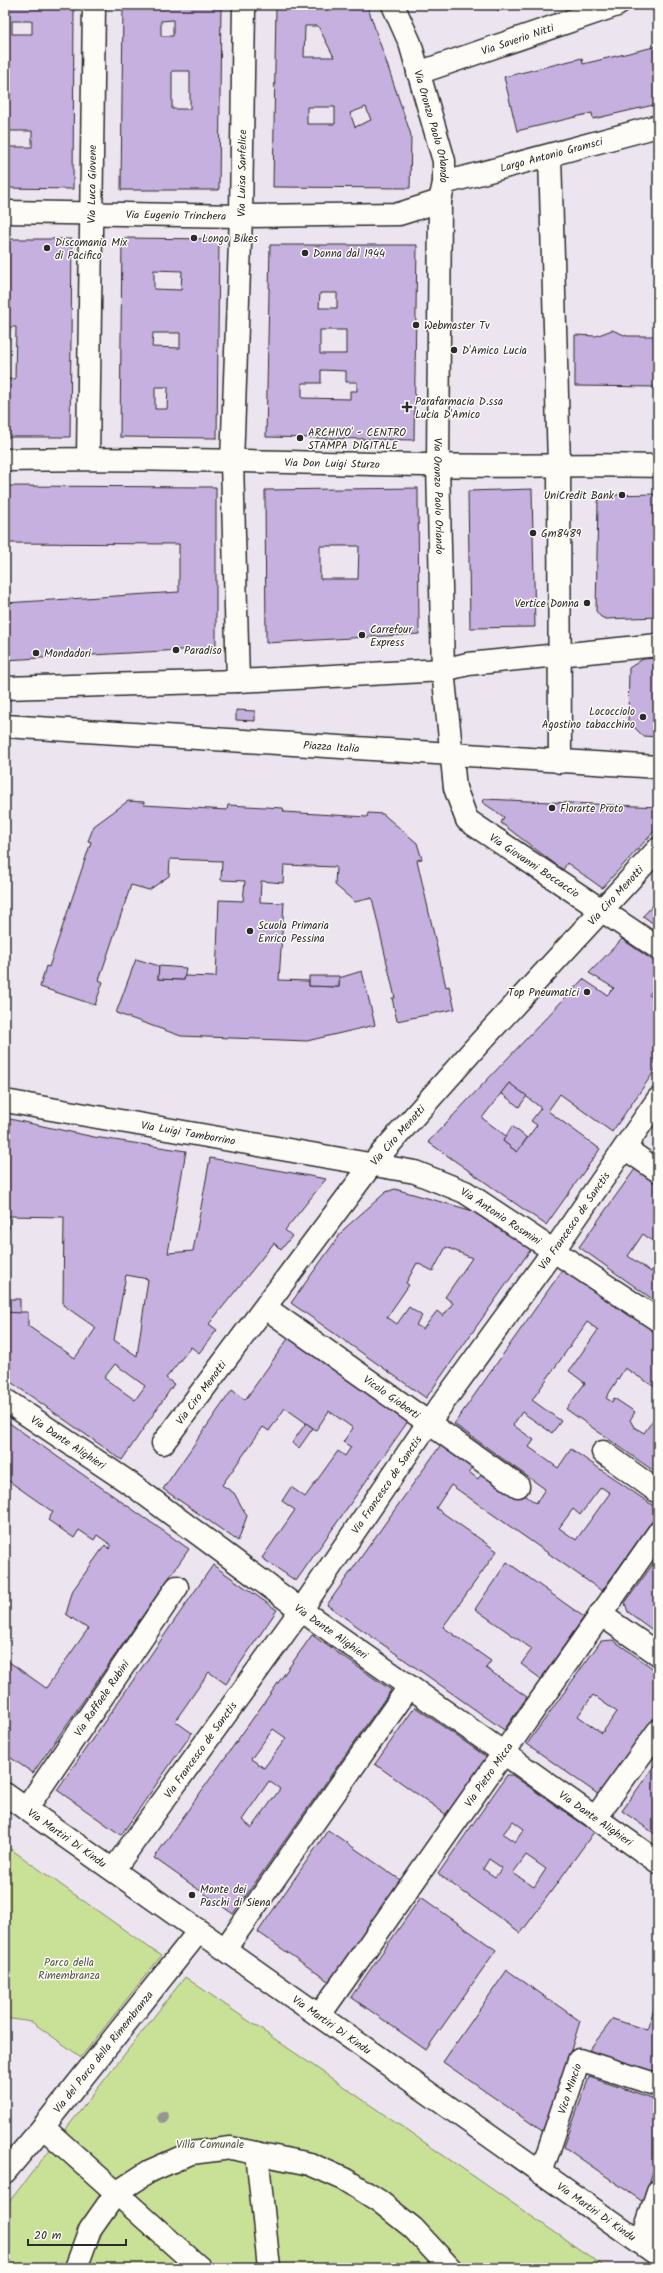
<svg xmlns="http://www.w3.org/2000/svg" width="663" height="2273" viewBox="0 0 663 2273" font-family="Kalam,sans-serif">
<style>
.green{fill:#c9e197;stroke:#7a8661}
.building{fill:#c6b0df;stroke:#2b2b2b;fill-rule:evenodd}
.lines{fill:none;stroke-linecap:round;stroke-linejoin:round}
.pedestrian-casing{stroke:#2b2b2b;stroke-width:25}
.minor-casing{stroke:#2b2b2b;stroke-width:25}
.tertiary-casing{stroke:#2b2b2b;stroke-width:25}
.pedestrian{stroke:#fdfcf7;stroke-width:22}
.minor{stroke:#fdfcf7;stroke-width:22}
.tertiary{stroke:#fdfcf7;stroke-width:22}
.tree{fill:#979792}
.poi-dot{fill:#2b2b2b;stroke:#fdfcf7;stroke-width:1.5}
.labels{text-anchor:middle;stroke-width:3;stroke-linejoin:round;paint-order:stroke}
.street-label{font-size:11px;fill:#2b2b2b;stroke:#fdfcf7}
.poi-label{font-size:11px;fill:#2b2b2b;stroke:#fdfcf7;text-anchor:start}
.park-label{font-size:11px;fill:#525846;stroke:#fdfcf7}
</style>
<rect width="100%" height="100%" fill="#ece5f0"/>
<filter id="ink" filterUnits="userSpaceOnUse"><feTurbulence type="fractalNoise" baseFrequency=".025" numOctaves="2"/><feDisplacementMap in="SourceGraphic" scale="8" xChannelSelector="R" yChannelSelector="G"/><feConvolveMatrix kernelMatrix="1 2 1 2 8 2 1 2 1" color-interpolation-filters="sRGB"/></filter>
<g filter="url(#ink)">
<!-- green -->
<g class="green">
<polygon points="5,1845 161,1956 81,2057 32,2022 5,2018"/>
<polygon points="185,1977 602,2265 604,2268 5,2268 5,2207"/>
</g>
<!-- building -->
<g class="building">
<path d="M5 5H74L73 189 5 188ZM12 21H32V34H12ZM6 131H32V147H6Z"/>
<path d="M123 5H221L219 190H121ZM173 20V36H161V21ZM172 71H190V109H172Z"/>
<path d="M276 5H367L411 135 410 188 273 187ZM305 26H318L334 57H304ZM307 107H335V124H307ZM366 107 371 120 355 127 350 113Z"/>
<polygon points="454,5 471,5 455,9"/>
<polygon points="496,5 522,5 498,11"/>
<polygon points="658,46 658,104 593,119 592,113 517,131 504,77 582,58 583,64"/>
<path d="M122 238 219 239 217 438 120 437ZM154 270 182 271 181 290 154 289ZM153 333H180V348L152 347ZM155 387H168L167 409H155Z"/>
<polygon points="5,239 72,239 70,437 5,437 5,379 15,379 16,327 10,327 9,340 5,340"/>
<path d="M270 245H417L414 440 266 437ZM320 293H337V308H319ZM320 330H346V354H320ZM321 370 346 371V382H357V391H350V399L302 398V383H321Z"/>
<polygon points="612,330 627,336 658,336 658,387 575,386 575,335 596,336"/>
<polygon points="5,486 216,487 216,648 5,660 5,603 179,592 179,544 5,543"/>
<path d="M418 488 419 634 266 643 265 490ZM320 546H359L358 579H320Z"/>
<polygon points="532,489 535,627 470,628 468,491"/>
<polygon points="658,494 658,617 606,619 601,617 596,611 598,501 608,495"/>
<polygon points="658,658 658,737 643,736 628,721 629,668 643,659"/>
<polygon points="236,710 255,711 255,721 236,720"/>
<polygon points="485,799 658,807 658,827 602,888 567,863 563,870 501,823 504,817 482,802"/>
<polygon points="128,801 144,802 144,805 227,810 228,805 283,808 284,812 367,817 368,813 383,814 417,843 422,859 417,860 446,987 449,986 455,1009 397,1021 392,998 395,998 372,898 355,902 335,885 336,867 284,865 283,883 261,881 260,902 284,903 279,980 309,981 309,986 339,987 339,978 362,971 375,1025 307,1041 181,1036 116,1013 136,959 159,966 158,979 184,980 185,976 216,977 219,900 243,901 245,881 221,880 222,861 170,859 169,876 149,890 131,885 99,980 103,982 95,1005 40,987 46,966 49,967 91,842 88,841 94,826"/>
<polygon points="658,900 658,927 643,916"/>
<path d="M622 939 658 964V986L656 985 649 995 658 999V1066L612 1132 560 1094 548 1111 600 1149 546 1225 428 1142 583 979 607 995 614 988 589 973ZM509 1083 541 1108 531 1121 537 1125 517 1152 503 1141 506 1136 482 1118Z"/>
<polygon points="159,966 186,968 184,980 158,979"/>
<polygon points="309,976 339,976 339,987 309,986"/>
<polygon points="509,1083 527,1096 519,1107 501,1093"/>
<path d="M5 1118 94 1137 186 1151 168 1253 193 1251 210 1158 326 1179 285 1230 292 1236 281 1250 274 1243 209 1324 217 1330 199 1353 191 1347 166 1378 174 1384 122 1460 5 1378V1312H28V1326L75 1358 96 1328 63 1305 64 1217 9 1216V1229H5ZM126 1275 148 1279 137 1356 114 1340ZM115 1364 145 1386 135 1400 104 1378Z"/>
<polygon points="512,1126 527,1138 517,1152 503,1141"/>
<polygon points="658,1138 658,1152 652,1147"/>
<polygon points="635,1169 658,1185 658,1245 643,1234 628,1256 651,1272 654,1267 658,1270 658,1303 579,1247"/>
<path d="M395 1189 495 1217 534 1245 426 1398 291 1303 344 1229 386 1192ZM446 1247 472 1258 445 1297 453 1303 443 1316 437 1311 423 1329 416 1325 422 1316 409 1307 397 1324 387 1317 409 1285 406 1283 417 1263 433 1271Z"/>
<path d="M566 1265 658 1330V1389L625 1368 606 1398 612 1402 614 1398 635 1412 630 1420 634 1427 644 1433 658 1413V1474L566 1409 585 1383 569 1371 598 1330 587 1322 532 1400 561 1421 552 1433 522 1412 513 1425 534 1440 529 1447 558 1468 571 1449 658 1509V1513L602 1591 451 1485 436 1508 497 1551 443 1627 491 1661 486 1668 527 1697 504 1730 327 1605 445 1439 476 1461 469 1472 478 1479 486 1468 536 1503 545 1489 454 1424ZM601 1487 610 1493 576 1540 559 1528 573 1509 580 1515Z"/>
<polygon points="5,1299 20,1299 20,1313 5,1312"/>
<polygon points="292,1333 411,1417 296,1581 262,1558 295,1510 282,1501 291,1487 305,1497 338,1451 345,1456 351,1447 343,1442 353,1428 329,1411 316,1430 285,1408 269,1431 263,1427 222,1485 234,1493 247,1516 238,1541 163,1489 232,1390 245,1400"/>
<polygon points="5,1420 189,1549 33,1773 5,1754 5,1659 46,1688 88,1629 66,1614 73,1590 105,1545 109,1549 111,1545 97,1535 94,1540 79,1530 74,1538 48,1520 53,1512 9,1481 5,1486"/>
<polygon points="306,1423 313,1428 299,1448 292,1443"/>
<polygon points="658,1557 658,1634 628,1612 625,1603"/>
<polygon points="507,1562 584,1617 541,1679 521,1664 532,1649 475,1609"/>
<polygon points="213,1565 277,1610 226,1684 209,1672 175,1721 192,1733 121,1835 57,1790"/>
<path d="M312 1635 391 1690 233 1914 154 1858ZM273 1729 286 1738 264 1768 251 1759ZM269 1781 280 1789 252 1828 242 1820Z"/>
<path d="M613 1640 658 1672V1713L599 1795 527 1744 601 1641ZM593 1695 617 1712 602 1733 578 1716Z"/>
<polygon points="415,1707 488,1758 448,1816 375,1764"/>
<polygon points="658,1760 658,1836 622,1811"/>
<path d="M507 1775H512L594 1832 521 1933 438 1874ZM513 1821 524 1829 515 1842 503 1834ZM526 1855 546 1869 534 1887 513 1873ZM489 1859 502 1868 495 1877 483 1869Z"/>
<polygon points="328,1830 402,1881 331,1983 258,1932"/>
<polygon points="421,1897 496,1950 426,2050 351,1997"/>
<polygon points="507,1970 580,2021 545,2133 443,2062"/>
<polygon points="657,2000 658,2078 589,2050 613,2019 647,2030"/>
<polygon points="589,2077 658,2100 658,2158 643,2202 564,2147"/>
</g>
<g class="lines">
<defs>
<g id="pedestrian">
<polyline points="43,2127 200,2268"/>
<polyline points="257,2153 269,2268"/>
<polyline points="76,2268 90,2230 116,2193 150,2171 191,2153 231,2148 310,2164 346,2180 379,2201 413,2228 450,2268"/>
</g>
<g id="minor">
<path id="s1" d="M393 5 410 43 444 161V183L440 201 438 465 443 670 455 788 467 820 658 948"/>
<path id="s2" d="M418 73 617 5"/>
<polyline points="550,156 559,464 560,762"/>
<path id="s3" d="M444 183 658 126"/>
<path id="s4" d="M5 212 241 216 399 214 440 201"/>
<path id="s5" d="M88 458 94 5"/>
<path id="s6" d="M5 460C148 457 292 463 435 465 509 467 584 464 658 466"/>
<path id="s7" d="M238 681 232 462 241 216 244 5"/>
<polyline points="5,688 238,681 443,670 468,664 658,645"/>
<path id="s8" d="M5 1101 415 1172 465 1192 658 1320"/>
<polyline points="626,1149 658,1171"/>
<path id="s9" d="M266 1308 518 1486"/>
<path id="s10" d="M5 1400 131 1484 301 1610 658 1862"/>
<path id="s11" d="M163 1443 372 1164 473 1050 658 849"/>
<polyline points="603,1452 658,1492"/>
<polyline points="600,1614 658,1654"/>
<path id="s12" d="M26 1809 177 1587"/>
<polyline points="595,1818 658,1731"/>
<path id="s13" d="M114 1869 301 1610 429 1422 554 1250 658 1099"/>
<polyline points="225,1949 409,1687"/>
<path id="s14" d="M319 2016 658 1533"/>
<path id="s15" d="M5 2172 43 2127 199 1931"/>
<path id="s16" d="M541 2173 579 2060 658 2085"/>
<polyline points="641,2243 658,2191"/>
</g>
<g id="tertiary">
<path id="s17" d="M5 726 658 767"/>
<path id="s18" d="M5 1794 658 2255"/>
</g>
</defs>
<!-- pedestrian casing -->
<use href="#pedestrian" class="pedestrian-casing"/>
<!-- minor casing -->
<use href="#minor" class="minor-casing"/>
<!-- tertiary casing -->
<use href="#tertiary" class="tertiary-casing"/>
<!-- pedestrian -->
<use href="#pedestrian" class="pedestrian"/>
<!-- minor -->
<use href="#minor" class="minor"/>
<!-- tertiary -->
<use href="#tertiary" class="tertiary"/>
</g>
<!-- trees -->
<circle class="tree" cx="163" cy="2117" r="6"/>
</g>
<!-- markers -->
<g class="poi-dot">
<circle cx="194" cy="238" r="4"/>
<circle cx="47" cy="248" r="4"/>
<circle cx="305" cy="253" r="4"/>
<circle cx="416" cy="325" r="4"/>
<circle cx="454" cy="350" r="4"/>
<path d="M405 401h4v4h4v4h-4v4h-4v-4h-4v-4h4z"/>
<circle cx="300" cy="438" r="4"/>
<circle cx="622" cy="495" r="4"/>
<circle cx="533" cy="533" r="4"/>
<circle cx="587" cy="603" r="4"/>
<circle cx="362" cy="635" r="4"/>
<circle cx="176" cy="650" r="4"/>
<circle cx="36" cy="653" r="4"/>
<circle cx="643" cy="717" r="4"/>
<circle cx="552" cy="808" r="4"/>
<circle cx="250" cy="931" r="4"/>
<circle cx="587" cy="992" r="4"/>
<circle cx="192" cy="1895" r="4"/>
</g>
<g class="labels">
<!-- street labels -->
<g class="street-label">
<text dy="4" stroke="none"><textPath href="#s2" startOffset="105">Via Saverio Nitti</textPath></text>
<text dy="4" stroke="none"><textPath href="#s1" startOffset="128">Via Oronzo Paolo Orlando</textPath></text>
<text dy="4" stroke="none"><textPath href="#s3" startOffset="111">Largo Antonio Gramsci</textPath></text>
<text dy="4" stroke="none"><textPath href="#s7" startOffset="508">Via Luisa Sanfelice</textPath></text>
<text dy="4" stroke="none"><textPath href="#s5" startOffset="274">Via Luca Giovene</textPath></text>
<text dy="4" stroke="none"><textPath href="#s4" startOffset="171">Via Eugenio Trinchera</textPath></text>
<text dy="4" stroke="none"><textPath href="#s6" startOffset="327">Via Don Luigi Sturzo</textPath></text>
<text dy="4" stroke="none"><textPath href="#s1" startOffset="500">Via Oronzo Paolo Orlando</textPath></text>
<text dy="4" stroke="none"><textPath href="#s17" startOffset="327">Piazza Italia</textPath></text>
<text dy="4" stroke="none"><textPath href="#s1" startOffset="908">Via Giovanni Boccaccio</textPath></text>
<text dy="4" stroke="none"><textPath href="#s11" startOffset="711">Via Ciro Menotti</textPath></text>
<text dy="4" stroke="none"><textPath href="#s8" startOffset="186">Via Luigi Tamborrino</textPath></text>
<text dy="4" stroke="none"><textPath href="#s11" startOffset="387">Via Ciro Menotti</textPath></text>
<text dy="4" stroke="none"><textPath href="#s8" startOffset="513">Via Antonio Rosmini</textPath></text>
<text dy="4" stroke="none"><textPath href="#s13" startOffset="795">Via Francesco de Sanctis</textPath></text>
<text dy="4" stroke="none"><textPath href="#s11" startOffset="63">Via Ciro Menotti</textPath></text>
<text dy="4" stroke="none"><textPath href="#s9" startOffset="154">Vicolo Gioberti</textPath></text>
<text dy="4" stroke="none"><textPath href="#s10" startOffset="76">Via Dante Alighieri</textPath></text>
<text dy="4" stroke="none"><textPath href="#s13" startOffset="471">Via Francesco de Sanctis</textPath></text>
<text dy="4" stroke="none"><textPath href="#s10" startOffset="400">Via Dante Alighieri</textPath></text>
<text dy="4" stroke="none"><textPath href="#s12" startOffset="134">Via Raffaele Rubini</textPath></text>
<text dy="4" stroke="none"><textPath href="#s13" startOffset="147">Via Francesco de Sanctis</textPath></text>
<text dy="4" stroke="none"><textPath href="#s14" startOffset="295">Via Pietro Micca</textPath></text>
<text dy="4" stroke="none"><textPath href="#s10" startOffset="724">Via Dante Alighieri</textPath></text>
<text dy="4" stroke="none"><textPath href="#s18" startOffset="76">Via Martiri Di Kindu</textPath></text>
<text dy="4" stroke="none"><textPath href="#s18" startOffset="400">Via Martiri Di Kindu</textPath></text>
<text dy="4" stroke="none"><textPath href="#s15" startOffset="155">Via del Parco della Rimembranza</textPath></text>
<text dy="4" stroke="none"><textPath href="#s16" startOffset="89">Vico Mincio</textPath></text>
<text dy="4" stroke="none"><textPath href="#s18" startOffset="724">Via Martiri Di Kindu</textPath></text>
</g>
<!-- poi labels -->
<g class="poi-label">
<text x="202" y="242">Longo Bikes</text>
<text x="55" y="246">Discomania Mix<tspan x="55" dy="13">di Pacifico</tspan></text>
<text x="313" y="257">Donna dal 1944</text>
<text x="424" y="329">Webmaster Tv</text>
<text x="462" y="354">D'Amico Lucia</text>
<text x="415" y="405">Parafarmacia D.ssa<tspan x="415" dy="13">Lucia D'Amico</tspan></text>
<text x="308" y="436">ARCHIVO' - CENTRO<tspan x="308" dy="13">STAMPA DIGITALE</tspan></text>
<text x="614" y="499" text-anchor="end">UniCredit Bank</text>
<text x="541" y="537">Gm8489</text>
<text x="579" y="607" text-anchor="end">Vertice Donna</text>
<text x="370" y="633">Carrefour<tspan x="370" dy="13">Express</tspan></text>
<text x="184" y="654">Paradiso</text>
<text x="44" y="657">Mondadori</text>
<text x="635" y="715" text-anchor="end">Lococciolo<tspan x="635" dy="13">Agostino tabacchino</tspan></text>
<text x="560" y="812">Florarte Proto</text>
<text x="258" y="929">Scuola Primaria<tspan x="258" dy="13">Enrico Pessina</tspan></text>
<text x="579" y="996" text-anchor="end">Top Pneumatici</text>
<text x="200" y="1893">Monte dei<tspan x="200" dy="13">Paschi di Siena</tspan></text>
</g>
<!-- park labels -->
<g class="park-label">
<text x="69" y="1966">Parco della<tspan x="69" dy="13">Rimembranza</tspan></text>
<text x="210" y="2148">Villa Comunale</text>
</g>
</g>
<!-- margin -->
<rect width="663" height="2273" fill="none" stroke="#fdfcf7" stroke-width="20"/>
<rect x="10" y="10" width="643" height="2253" fill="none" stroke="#2b2b2b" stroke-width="1.5" filter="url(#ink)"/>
<!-- scale -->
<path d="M28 2239v6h98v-6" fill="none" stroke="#2b2b2b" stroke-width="2"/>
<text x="34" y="2239" font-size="12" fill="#2b2b2b" stroke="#fdfcf7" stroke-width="3" paint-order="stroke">20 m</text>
</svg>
